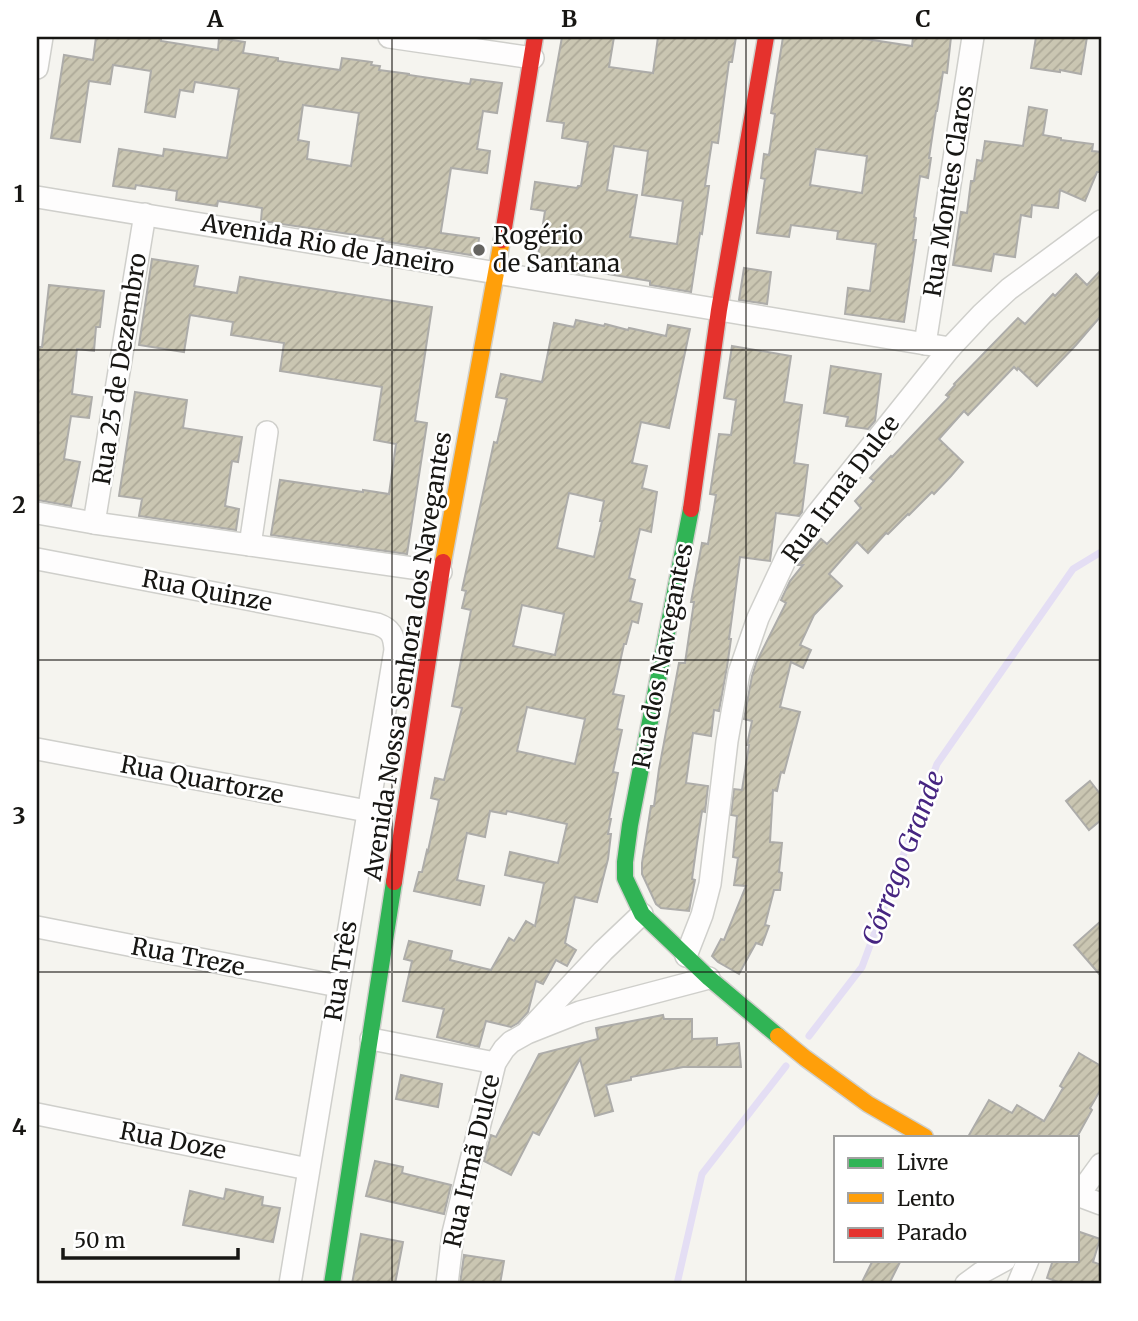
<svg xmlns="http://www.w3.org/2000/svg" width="1138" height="1321" viewBox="0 0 1138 1321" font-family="Merriweather,serif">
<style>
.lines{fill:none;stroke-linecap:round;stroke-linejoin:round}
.stream{stroke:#e4def4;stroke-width:7}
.building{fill:url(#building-hatch);stroke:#adaca9;stroke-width:2;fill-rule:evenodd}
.street-casing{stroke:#cfcfcb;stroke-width:24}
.fast-casing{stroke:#cfcfcb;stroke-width:19}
.slow-casing{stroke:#cfcfcb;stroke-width:19}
.jam-casing{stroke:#cfcfcb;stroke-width:19}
.street{stroke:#fefdfd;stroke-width:21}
.fast{stroke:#30b455;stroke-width:16}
.slow{stroke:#ff9f0a;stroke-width:16}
.jam{stroke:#e5322d;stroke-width:16}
.grid{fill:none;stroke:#171613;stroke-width:2;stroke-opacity:0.55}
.poi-dot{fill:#656460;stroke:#fff;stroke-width:2.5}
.labels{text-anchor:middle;stroke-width:5;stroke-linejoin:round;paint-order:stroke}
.street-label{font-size:24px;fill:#171613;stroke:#fff}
.poi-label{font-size:24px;fill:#171613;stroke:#fff;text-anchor:start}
.water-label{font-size:26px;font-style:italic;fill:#462581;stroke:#fff}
.neatline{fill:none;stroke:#171613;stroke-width:2.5}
.grid-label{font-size:23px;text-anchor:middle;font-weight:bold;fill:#171613}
</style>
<defs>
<pattern id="building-hatch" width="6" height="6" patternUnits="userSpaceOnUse" patternTransform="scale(1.75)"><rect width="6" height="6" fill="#cac6b2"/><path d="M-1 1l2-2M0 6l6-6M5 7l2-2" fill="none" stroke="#ada998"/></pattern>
</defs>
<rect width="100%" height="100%" fill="#f5f4ef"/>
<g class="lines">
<!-- stream -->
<g class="stream">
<polyline points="809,1036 862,967 937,764 1073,569 1101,552"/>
<polyline points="677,1284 702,1174 786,1066"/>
</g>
</g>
<!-- building -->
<g class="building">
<path d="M96 37H151L161 38V41L218 50 219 38 245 42 243 53 278 58V61L340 70 342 58 372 62 371 65 380 66 379 70 409 74V75L470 84 471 79 502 83 497 113 483 111 477 149 490 151 487 173 451 168 441 231V233L479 238 477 256 382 241 383 239 261 221 262 208 218 201 217 206 176 200 177 191 136 185 135 189 113 186 119 149 163 156 164 149 227 158 239 89 195 82 193 92 180 90 175 117 145 112 151 71 113 65 110 84 89 81 80 142 51 138 64 55 93 60ZM303 105 359 113 351 166 307 159 309 142 298 140Z"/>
<path d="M562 37H614L609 67 653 73 658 37H736L732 62H729L718 143 712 142 705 186H709L702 234 700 233 691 292 650 285V281L584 270V274L563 271 564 267 537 263 545 211 531 209 535 182 577 188 578 186H581L588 142 562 138 564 123 547 121ZM614 146 648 151 642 195 683 201 677 244 630 237 637 195 607 190Z"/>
<path d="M783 37H853L912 46 913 37H951L947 73 943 72 937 111H936L929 158H931L928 178 920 176 914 217 916 218 913 240H916L904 322 845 314 848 288 870 291 876 244 837 239 838 231 791 225 789 237 757 233 765 179 761 178 764 154 769 155 775 114 771 113ZM816 149 867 156 862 193 810 185Z"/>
<polygon points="1036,37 1087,37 1081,74 1060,70 1060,72 1031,68"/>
<polygon points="1029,107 1047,110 1043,135 1061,138 1061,140 1093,144 1092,151 1101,152 1101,172 1097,172 1085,201 1060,190 1058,208 1032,205 1031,217 1021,215 1015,257 994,254 991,271 953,265 961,212 967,213 971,181 974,181 977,160 982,161 985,141 1023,146"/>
<polygon points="152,259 198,266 194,286 237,293 240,277 432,307 415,421 427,423 407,554 271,535 280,480 363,492 363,490 389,494 396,444 374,440 382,387 280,371 284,343 231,335 233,322 190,315 184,352 139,345"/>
<polygon points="744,268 771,272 767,304 739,300"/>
<polygon points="1101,270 1101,316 1076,345 1037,386 1018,368 1017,370 1014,367 968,415 964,411 939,439 963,462 951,476 934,494 932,492 909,515 908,514 888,534 886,533 868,553 857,542 829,574 842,586 814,615 800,645 811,650 803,668 791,662 780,707 800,712 784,773 781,772 777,791 773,790 770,842 782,843 779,872 782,873 780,890 774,890 765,925 769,926 762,945 756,943 739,974 718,962 712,956 721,939 724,940 746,886 734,885 738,858 733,857 737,816 731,815 734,789 742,790 749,745 747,745 752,721 744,719 752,676 756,663 786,603 781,600 790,581 803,565 798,565 821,539 827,544 861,508 855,501 874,481 870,478 891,456 892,457 949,397 946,395 955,385 954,384 1018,318 1025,324 1053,294 1055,296 1076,274 1087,285"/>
<polygon points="49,285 104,291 100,327 96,327 94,351 77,349 72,394 92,397 89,418 71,416 64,459 80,462 71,506 37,500 37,347 42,347"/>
<path d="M576 320 604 326 605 324 628 330 629 328 666 336 668 325 690 329 669 428 641 422 632 463 647 466 642 488 657 492 651 532 640 529 629 578 635 580 630 601 642 604 638 623 632 621 626 644H624L613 694 624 696 617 729 622 730 613 772 618 773 609 819H611L608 834H611L608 859 597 902 575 897 565 943 576 950 567 966 556 960 543 984 536 981 528 1012 518 1023 511 1027 486 1021 479 1047 437 1037 444 1009 403 1001 412 961 404 959 409 941 452 951 450 960 491 970 509 938 514 941 526 921 535 926 544 883 505 875 510 852 558 863 567 824 507 811 506 814 490 811 485 837 467 833 457 880 484 886 480 905 414 891 419 872H422L427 850 428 851 439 800 431 798 435 778 444 780 462 708 452 706 471 610 462 608 466 591 462 590 494 442 497 443 507 399 496 397 501 374 542 382 554 323 574 327ZM569 493 604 501 600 521H602L594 557 557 548ZM522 605 564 614 555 655 513 646ZM527 707 585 719 575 764 517 751Z"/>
<polygon points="732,346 791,356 784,402 802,405 794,463 808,465 802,512 799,516 776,513 770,561 740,557 729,639 731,639 727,667 719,711 714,710 711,736 693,733 686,783 708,786 705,812 702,811 697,843 692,879 695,880 689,911 661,908 656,904 642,874 642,863 649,819 651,806 654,806 659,769 679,663 685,663 694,602 691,602 702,543 708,544 716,495 710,494 719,434 731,435 736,400 724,398"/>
<polygon points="831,366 881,374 875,421 868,429 846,426 848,417 824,413"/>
<polygon points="135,392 187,400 183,428 242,437 238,462 232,461 225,506 239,509 236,530 139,516 142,499 119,496"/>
<polygon points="1090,781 1101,795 1101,820 1089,830 1066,801"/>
<polygon points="1101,921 1101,976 1074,945"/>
<polygon points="663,1015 664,1019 692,1019 692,1039 717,1038 717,1045 739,1043 741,1067 683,1067 631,1077 631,1080 606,1085 613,1111 595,1116 580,1059 539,1135 533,1132 511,1175 484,1161 491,1135 496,1137 539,1054 598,1039 596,1028"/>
<polygon points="1079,1053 1101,1066 1101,1089 1090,1108 1092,1110 1077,1137 968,1137 989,1100 1012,1113 1017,1105 1044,1121 1063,1088 1060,1086"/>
<polygon points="401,1075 442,1084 438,1107 396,1099"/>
<polygon points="375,1161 403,1167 402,1173 451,1185 444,1214 366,1196"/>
<polygon points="226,1189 263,1197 262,1205 280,1208 273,1242 183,1225 190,1191 224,1199"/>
<polygon points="1077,1231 1100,1239 1093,1262 1101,1265 1101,1284 1064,1284 1047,1278 1053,1260 1077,1260"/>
<polygon points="361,1234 403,1242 395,1284 352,1284"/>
<polygon points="464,1255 504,1261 500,1284 460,1284"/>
<polygon points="873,1260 901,1260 889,1284 861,1284"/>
</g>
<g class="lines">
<defs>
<g id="street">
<polyline points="389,37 533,58"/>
<polyline points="37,68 42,37"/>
<polyline points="37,197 950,348"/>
<polyline points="925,344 973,37"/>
<polyline points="37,513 94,523 441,572"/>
<polyline points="94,523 145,214"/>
<polyline points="250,545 267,432"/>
<path d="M37 559 377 624C391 629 394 635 395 650L290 1284"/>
<polyline points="37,749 367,811"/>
<polyline points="37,927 338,986"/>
<polyline points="686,956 702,915 710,884 727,741 739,673 758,618 788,554 816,515 950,348 982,314 1009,289 1101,221"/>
<polyline points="529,1030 603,951 642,914"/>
<polyline points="371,1039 495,1063"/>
<polyline points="37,1114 308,1169"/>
<polyline points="1077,1195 1101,1204"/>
<polyline points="1077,1197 1101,1164"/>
<polyline points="447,1284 453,1233 495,1063 504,1049 511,1042 527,1033 580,1012 709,978"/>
<polyline points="966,1284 981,1273 1005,1260"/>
<polyline points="1018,1284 1028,1260"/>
</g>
<g id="fast">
<polyline points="691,509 630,825 625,862 625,878 642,914 709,978 778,1036"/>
<polyline points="332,1284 394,882"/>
</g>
<g id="slow">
<polyline points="443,562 502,240"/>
<polyline points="778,1036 805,1058 868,1104 925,1137"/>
</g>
<g id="jam">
<polyline points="502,240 535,37"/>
<polyline points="691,509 719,310 766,37"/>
<polyline points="394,882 443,562"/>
</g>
</defs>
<!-- street casing -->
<use href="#street" class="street-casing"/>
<!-- fast casing -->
<use href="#fast" class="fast-casing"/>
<!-- slow casing -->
<use href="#slow" class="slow-casing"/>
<!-- jam casing -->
<use href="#jam" class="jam-casing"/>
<!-- street -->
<use href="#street" class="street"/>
<!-- fast -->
<use href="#fast" class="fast"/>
<!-- slow -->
<use href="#slow" class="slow"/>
<!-- jam -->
<use href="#jam" class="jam"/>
</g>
<!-- grid -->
<path class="grid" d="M392 37V1284M746 37V1284M37 350H1101M37 660H1101M37 972H1101"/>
<!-- markers -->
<circle class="poi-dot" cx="479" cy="250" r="7"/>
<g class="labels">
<!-- street labels -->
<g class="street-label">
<text transform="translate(949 191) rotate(-81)" y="8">Rua Montes Claros</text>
<text transform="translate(328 245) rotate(10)" y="8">Avenida Rio de Janeiro</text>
<text transform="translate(120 369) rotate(-81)" y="8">Rua 25 de Dezembro</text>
<text transform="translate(841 489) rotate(-53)" y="8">Rua Irmã Dulce</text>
<text transform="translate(207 591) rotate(11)" y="8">Rua Quinze</text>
<text transform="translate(408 656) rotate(-81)" y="8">Avenida Nossa Senhora dos Navegantes</text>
<text transform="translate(663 656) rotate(-79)" y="8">Rua dos Navegantes</text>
<text transform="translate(202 780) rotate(11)" y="8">Rua Quartorze</text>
<text transform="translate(188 957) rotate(11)" y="8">Rua Treze</text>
<text transform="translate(341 971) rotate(-81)" y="8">Rua Três</text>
<text transform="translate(173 1141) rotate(11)" y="8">Rua Doze</text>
<text transform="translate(472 1161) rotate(-77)" y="8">Rua Irmã Dulce</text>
</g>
<!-- poi labels -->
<g class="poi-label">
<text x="493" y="244">Rogério<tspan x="493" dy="28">de Santana</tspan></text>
</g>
<!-- water labels -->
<g class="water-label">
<text transform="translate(903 858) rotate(-69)" y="9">Córrego Grande</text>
</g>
</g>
<!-- border -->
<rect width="1138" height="1321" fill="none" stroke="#ffffff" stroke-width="77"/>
<!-- legend -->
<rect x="834" y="1136" width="245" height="126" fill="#ffffff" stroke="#a2a2a1" stroke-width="2"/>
<rect x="848" y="1158" width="35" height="10" fill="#30b455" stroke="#a2a2a1" stroke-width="2"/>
<text x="897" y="1170" font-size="21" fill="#171613">Livre</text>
<rect x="848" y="1193" width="35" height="10" fill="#ff9f0a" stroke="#a2a2a1" stroke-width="2"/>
<text x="897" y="1206" font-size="21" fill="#171613">Lento</text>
<rect x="848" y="1228" width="35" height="10" fill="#e5322d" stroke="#a2a2a1" stroke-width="2"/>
<text x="897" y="1240" font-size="21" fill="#171613">Parado</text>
<!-- scale -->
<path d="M63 1248v10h175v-10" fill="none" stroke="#171613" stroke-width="3.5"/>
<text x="74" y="1248" font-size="21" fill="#171613" stroke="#ffffff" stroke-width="5" paint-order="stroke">50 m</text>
<rect x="38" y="38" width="1062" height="1244" class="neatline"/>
<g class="grid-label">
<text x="215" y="27">A</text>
<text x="569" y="27">B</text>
<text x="923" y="27">C</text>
<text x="19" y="202">1</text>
<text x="19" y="513">2</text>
<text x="19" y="824">3</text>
<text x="19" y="1135">4</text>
</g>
</svg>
